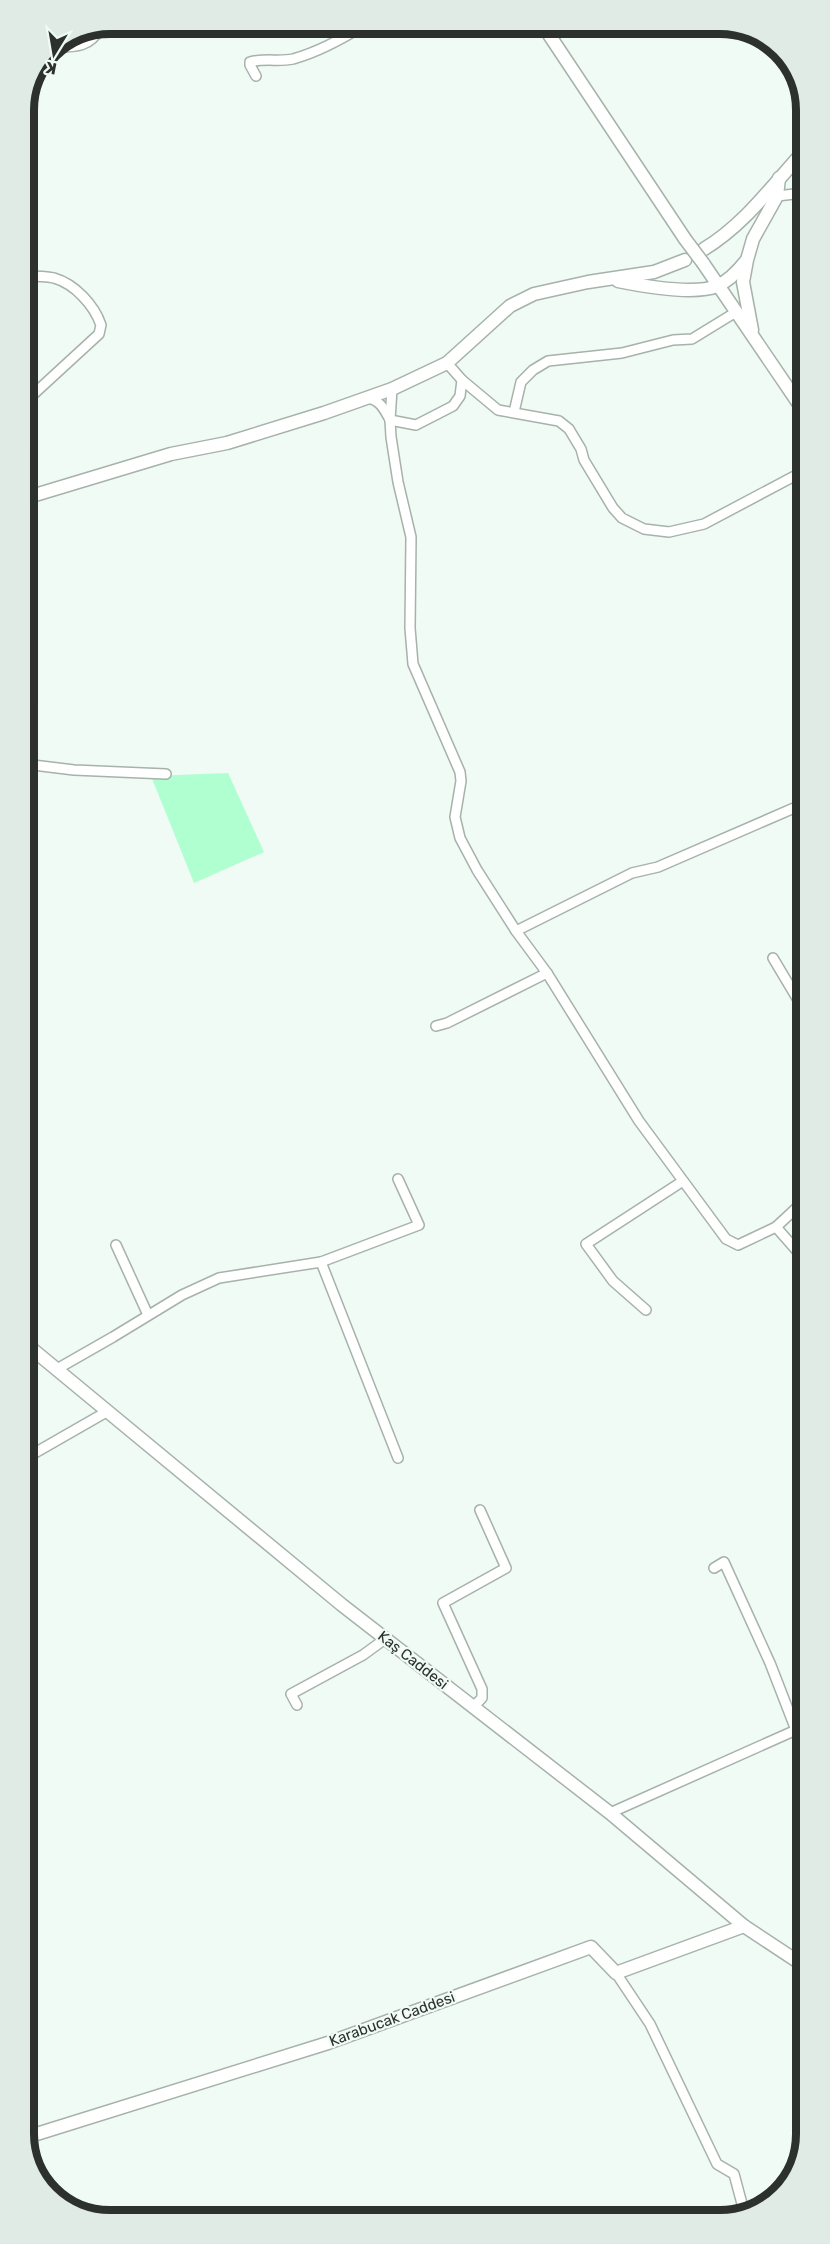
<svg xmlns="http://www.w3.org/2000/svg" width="830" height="2244" viewBox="0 0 830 2244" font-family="Rubik,sans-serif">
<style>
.green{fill:#afffd0}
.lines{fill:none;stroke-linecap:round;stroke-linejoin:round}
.street-casing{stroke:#a6b2aa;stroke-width:12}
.secondary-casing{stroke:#a6b2aa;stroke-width:15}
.street{stroke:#fff;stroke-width:9}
.secondary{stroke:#fff;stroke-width:12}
.secondary-bridge-casing{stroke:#a6b2aa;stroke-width:15;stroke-linecap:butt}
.secondary-bridge{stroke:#fff;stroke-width:12}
.labels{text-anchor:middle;stroke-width:4.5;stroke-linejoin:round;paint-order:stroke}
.street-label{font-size:15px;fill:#2c312e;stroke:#effbf4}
.rim{fill:none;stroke:#2c312e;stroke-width:8}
</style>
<rect width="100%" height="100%" fill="#effbf4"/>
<!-- green -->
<polygon class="green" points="228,773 264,852 194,883 151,776"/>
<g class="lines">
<defs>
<g id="street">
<path d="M55 47C74 47 90 48 100 28"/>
<path d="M256 76 250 65V62C265 58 279 62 293 59 318 52 344 38 366 24"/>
<polyline points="777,196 803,193"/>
<path d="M24 276C34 276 45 276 54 278 75 284 94 305 101 325L99 334 25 402"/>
<polyline points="447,363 462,380 498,410 559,421 569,429 581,449 584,460 613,508 622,518 644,529 669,532 704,524 804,471"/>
<polyline points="392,389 390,420 391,437 398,482 411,537 410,628 413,664 460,772 461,781 455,817 460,838 477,870 516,931 547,973 639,1121 726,1239 738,1245 776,1227 805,1260"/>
<path d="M368 398C380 401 383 407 389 418"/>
<polyline points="514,412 521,382 533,370 548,361 622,353 673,340 692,339 736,312"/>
<polyline points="390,420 416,425 453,406 460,396 462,380"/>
<polyline points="25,764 74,770 166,774"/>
<polyline points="516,931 632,873 658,867 801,805"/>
<polyline points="773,958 804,1010"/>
<polyline points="436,1026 447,1023 547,973"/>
<polyline points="776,1227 805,1200"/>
<polyline points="116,1245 148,1315"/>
<polyline points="321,1262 398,1458"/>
<polyline points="646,1310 613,1281 586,1244 683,1181"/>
<polyline points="57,1369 113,1337 182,1295 219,1278 321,1262 419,1225 398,1179"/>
<polyline points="26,1458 108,1411"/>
<polyline points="714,1568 724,1562 770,1663 796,1730"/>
<polyline points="297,1705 291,1694 363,1655 385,1639"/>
<polyline points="473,1707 482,1698 482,1689 443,1603 506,1568 480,1510"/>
<polyline points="610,1813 805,1726"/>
<polyline points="616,1973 650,2024 717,2164 734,2174 745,2215"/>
</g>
<g id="secondary">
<polyline points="542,24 685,239"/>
<path d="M704 249C744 225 772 186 803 152"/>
<polyline points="703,263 803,410"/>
<path d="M618 281C643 286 695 295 717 286 729 281 738 271 746 261"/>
<polyline points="752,330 743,282 747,260 753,239 777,196 779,178"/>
<polyline points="25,498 171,454 227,443 324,413 392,389 447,363 510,306 534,294 588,282 654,272 685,260"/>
<polyline points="26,1344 342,1605 610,1813 744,1926 806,1967"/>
<polyline points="27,2137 328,2043 591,1947 616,1973 744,1926"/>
</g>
</defs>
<!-- street casing -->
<use href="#street" class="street-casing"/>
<!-- secondary casing -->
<use href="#secondary" class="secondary-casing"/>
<!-- street -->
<use href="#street" class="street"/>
<!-- secondary -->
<use href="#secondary" class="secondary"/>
<defs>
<polyline id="secondary-bridge" points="685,239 703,263"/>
</defs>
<!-- secondary-bridge casing -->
<use href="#secondary-bridge" class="secondary-bridge-casing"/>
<!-- secondary-bridge -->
<use href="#secondary-bridge" class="secondary-bridge"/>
</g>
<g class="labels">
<!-- street labels -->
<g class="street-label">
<text transform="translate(413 1660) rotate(38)" y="5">Kaş Caddesi</text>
<text transform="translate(392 2019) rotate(-20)" y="5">Karabucak Caddesi</text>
</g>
</g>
<!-- crop -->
<path d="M0 0H830V2244H0ZM110 34H720A76 76 0 0 1 796 110V2134A76 76 0 0 1 720 2210H110A76 76 0 0 1 34 2134V110A76 76 0 0 1 110 34Z" fill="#dfebe4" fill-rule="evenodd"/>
<path class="rim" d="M110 34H720A76 76 0 0 1 796 110V2134A76 76 0 0 1 720 2210H110A76 76 0 0 1 34 2134V110A76 76 0 0 1 110 34Z"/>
<!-- north arrow -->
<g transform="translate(54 54) rotate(191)" stroke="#effbf4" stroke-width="4.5" paint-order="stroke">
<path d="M0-4.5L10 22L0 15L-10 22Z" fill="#2c312e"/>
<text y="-9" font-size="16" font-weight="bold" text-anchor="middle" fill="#2c312e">K</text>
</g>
</svg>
